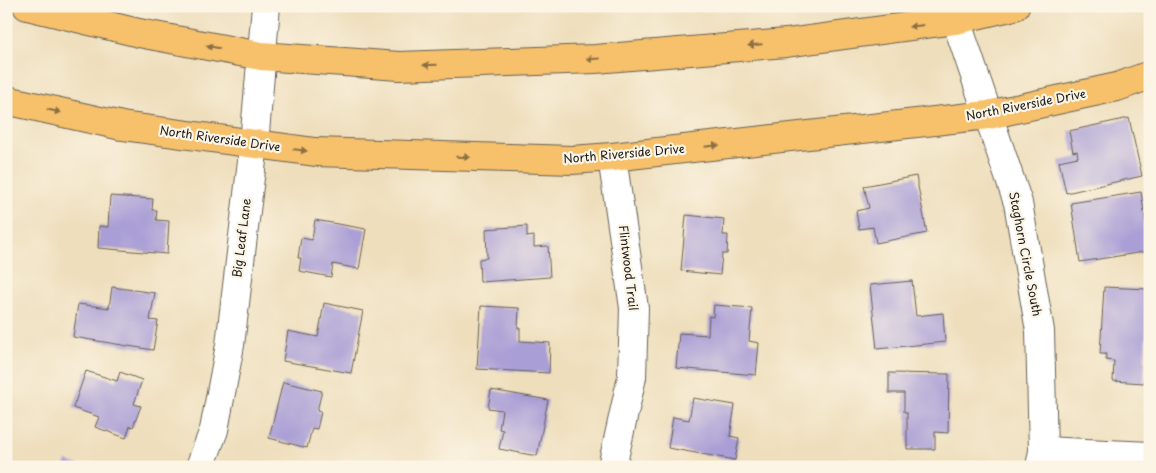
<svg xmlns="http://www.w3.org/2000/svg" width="1156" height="473" viewBox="0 0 1156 473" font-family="'Playpen Sans',sans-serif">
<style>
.building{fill:#a99ed5}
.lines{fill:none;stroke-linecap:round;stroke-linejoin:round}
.minor-casing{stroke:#666054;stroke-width:30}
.major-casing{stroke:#666054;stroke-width:30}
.minor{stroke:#fff;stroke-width:28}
.major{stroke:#f7c06b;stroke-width:28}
.oneway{fill:#8a6e44}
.labels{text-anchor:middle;stroke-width:4.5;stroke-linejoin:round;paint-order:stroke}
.street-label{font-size:12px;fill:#1c1c1c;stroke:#fcf5e5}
</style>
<rect width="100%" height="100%" fill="#fcf5e5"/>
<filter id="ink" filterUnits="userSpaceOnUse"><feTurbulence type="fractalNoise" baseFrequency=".02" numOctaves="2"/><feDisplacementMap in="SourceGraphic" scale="10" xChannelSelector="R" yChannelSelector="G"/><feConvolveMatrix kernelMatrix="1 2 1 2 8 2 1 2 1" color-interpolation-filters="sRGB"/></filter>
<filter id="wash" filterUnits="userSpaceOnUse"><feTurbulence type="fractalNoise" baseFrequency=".0096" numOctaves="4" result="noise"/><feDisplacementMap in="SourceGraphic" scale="20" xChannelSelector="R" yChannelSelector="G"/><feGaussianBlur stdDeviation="1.12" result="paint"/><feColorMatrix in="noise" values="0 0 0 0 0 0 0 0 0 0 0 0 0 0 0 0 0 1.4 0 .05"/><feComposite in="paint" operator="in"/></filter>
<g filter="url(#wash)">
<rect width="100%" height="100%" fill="#eedebc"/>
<g id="blocks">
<!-- building -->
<g class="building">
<polygon points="1129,118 1142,176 1066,193 1059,161 1078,157 1077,151 1073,152 1069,131"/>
<polygon points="916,176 927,233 876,243 873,227 859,229 856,211 869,208 864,186"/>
<polygon points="1141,192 1150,251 1080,262 1071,203"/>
<polygon points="110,196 153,199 152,210 157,210 156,220 169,221 167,254 98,248 99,226 108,227"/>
<polygon points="686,215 724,219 723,235 728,235 727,254 722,254 720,275 681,271"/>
<polygon points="315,220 366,229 359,269 333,264 331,277 299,271 301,258 298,258 301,238 312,240"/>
<polygon points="527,226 527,237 534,236 534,247 548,246 550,277 480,282 479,259 487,258 486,229"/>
<polygon points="912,281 916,316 943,313 945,342 877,349 870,285"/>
<polygon points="112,287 155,293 150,320 158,321 153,350 73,337 78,304 109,308"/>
<polygon points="1104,287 1148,289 1144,383 1113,381 1114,361 1106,360 1106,354 1100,354"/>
<polygon points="324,303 363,311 351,373 283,361 288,331 318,337"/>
<polygon points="714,305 752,308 749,341 759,343 756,375 676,368 679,333 708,335 709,316 713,317"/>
<polygon points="481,306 519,308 518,328 520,328 520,341 550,343 549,373 477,369"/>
<polygon points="86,371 117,381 120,372 142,380 134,404 141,406 133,427 130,426 126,438 95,427 99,417 73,408"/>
<polygon points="889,373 949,374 948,433 935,432 935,449 907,449 907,412 904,412 904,393 889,393"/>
<polygon points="283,382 322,391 317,411 321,412 317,429 312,428 307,448 269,438"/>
<polygon points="491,390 548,400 537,456 499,449 503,430 499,429 502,410 488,408"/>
<polygon points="693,398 735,405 730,436 739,438 735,460 668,448 673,417 689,420"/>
<polygon points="66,461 82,466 82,467 64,467"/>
</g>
</g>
</g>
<g filter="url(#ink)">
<use href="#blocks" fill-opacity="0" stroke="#666054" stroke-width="1"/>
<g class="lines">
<defs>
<g id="minor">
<polyline points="956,20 1018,203 1040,331 1043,451 1040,467"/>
<polyline points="1043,451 1150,456"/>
<polyline points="200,467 214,430 230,345 254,144 266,6"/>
<polyline points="612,467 632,377 634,308 612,157"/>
</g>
<g id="major">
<polyline points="27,6 139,33 261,56 399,66 595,59 786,43 956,20 1015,6"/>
<polyline points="6,100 122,126 315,152 572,160 612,157 988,115 1117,87 1150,75"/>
</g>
</defs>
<!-- minor casing -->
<use href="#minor" class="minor-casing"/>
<!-- major casing -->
<use href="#major" class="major-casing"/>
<!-- minor -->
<use href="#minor" class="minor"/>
<!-- major -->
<use href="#major" class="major"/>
</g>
<!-- one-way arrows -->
<defs><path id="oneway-solid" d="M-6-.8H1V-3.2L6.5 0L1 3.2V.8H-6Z" transform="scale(1.25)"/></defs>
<g class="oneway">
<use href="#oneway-solid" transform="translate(916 26) rotate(173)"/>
<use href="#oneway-solid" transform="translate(755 45) rotate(175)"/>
<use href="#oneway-solid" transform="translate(213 47) rotate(-169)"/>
<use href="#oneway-solid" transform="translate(593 59) rotate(177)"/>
<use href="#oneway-solid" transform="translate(430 65) rotate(178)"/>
<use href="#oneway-solid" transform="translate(54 111) rotate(13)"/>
<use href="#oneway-solid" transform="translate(712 146) rotate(-6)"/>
<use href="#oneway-solid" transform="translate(300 150) rotate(8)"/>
<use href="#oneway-solid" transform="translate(463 157) rotate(2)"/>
</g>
</g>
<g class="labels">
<!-- street labels -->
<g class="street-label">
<text transform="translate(1026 105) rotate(-11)" y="4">North Riverside Drive</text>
<text transform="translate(220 139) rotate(8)" y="4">North Riverside Drive</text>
<text transform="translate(624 154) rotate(-5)" y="4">North Riverside Drive</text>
<text transform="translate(242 238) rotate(-83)" y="4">Big Leaf Lane</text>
<text transform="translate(1025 254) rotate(79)" y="4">Staghorn Circle South</text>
<text transform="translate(628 268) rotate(83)" y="4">Flintwood Trail</text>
</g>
</g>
<!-- margin -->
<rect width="1156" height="473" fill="none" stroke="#fcf5e5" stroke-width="25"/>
</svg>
